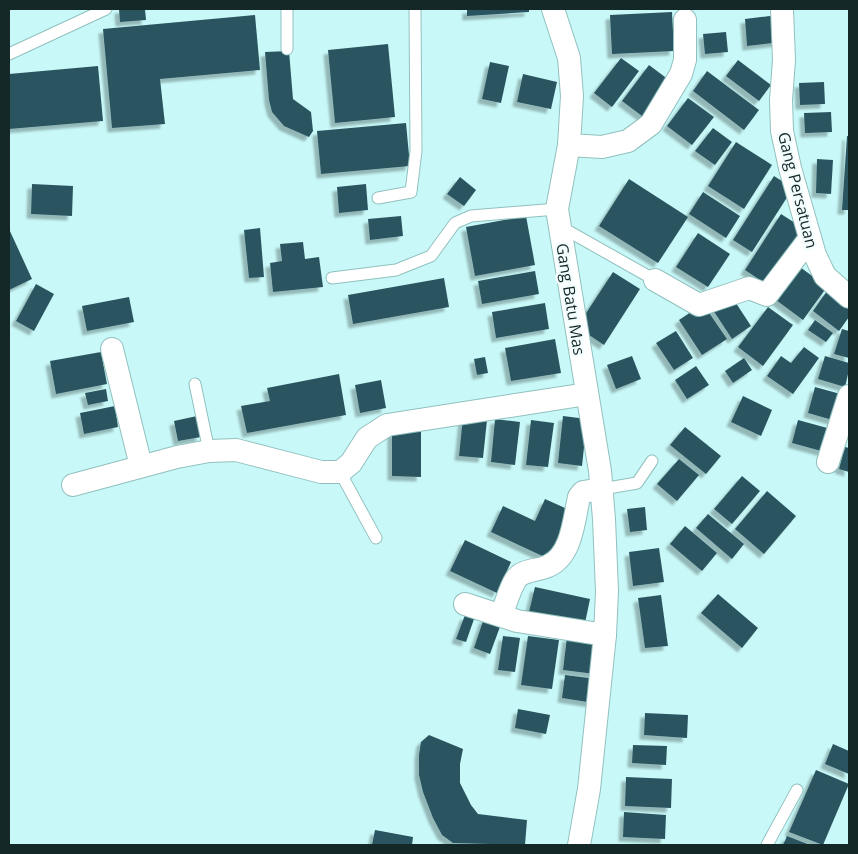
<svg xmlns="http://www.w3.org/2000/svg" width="858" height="854" viewBox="0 0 858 854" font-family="'Open Sans',sans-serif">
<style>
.building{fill:#2c5560;filter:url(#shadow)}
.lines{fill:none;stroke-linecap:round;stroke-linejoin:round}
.service-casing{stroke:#91c0bf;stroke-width:13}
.minor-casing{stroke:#91c0bf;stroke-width:24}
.service{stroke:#fff;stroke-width:11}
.minor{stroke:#fff;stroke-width:22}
.labels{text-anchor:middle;stroke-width:5;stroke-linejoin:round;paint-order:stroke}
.street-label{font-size:16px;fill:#152828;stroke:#f4fdfd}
</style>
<defs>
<filter id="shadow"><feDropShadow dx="-4.5" dy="4.5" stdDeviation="1" flood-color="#0004"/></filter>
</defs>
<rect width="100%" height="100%" fill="#c8f9f8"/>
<!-- building -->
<g class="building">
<polygon points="119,9 145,9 146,20 120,22"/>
<polygon points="467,9 529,9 529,12 467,16"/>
<polygon points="672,12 674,51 612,54 610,15"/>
<polygon points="255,15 260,70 160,79 165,124 112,128 103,29"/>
<polygon points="778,15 781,42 747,46 745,19"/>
<polygon points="726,32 728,52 705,54 703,34"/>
<polygon points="388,44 395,117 335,123 328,50"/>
<polygon points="289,51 293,99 311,112 313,131 309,137 284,126 272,112 269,100 265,52"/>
<polygon points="621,58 639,71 612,107 594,93"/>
<polygon points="738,60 771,85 759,101 726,76"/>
<polygon points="490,62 509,66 501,103 482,99"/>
<polygon points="649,65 673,83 646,119 622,101"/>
<polygon points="98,66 103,121 9,129 9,74"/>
<polygon points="707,71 759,110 744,130 693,91"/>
<polygon points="523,74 557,82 551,109 517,102"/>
<polygon points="824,82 825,104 800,105 799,83"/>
<polygon points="688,98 714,117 692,145 667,126"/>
<polygon points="831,112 832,132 805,133 804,113"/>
<polygon points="406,123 410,166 321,174 317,131"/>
<polygon points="713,128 732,142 715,165 695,151"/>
<polygon points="847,136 849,136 849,210 842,210"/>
<polygon points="736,142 772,165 744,209 708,186"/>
<polygon points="817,159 833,160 831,194 816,193"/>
<polygon points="774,176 793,188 752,252 733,240"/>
<polygon points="460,177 476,190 464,206 447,194"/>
<polygon points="629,179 688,217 658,263 599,226"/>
<polygon points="32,184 73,186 72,216 31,214"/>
<polygon points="366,184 368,210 339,213 337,187"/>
<polygon points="703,192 740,216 726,238 689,214"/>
<polygon points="781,214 806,230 769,286 745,270"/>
<polygon points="401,216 403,236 370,240 368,219"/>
<polygon points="526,216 535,265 475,276 466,227"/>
<polygon points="260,228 264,277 249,278 244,230"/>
<polygon points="9,229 32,279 9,290"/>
<polygon points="698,233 730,254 708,287 676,267"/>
<polygon points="303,242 305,259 319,257 323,287 273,292 270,263 282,261 280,244"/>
<polygon points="800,267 827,287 803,320 776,300"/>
<polygon points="535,271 539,294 482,304 478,281"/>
<polygon points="613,272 640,289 604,345 577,327"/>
<polygon points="444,278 449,307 353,324 348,295"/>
<polygon points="36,284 54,294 34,331 16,321"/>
<polygon points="827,291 849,307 849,317 839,331 813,311"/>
<polygon points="730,294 751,326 732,339 711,307"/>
<polygon points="129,297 134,322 87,331 82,306"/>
<polygon points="545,303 549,329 496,338 492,312"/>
<polygon points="703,304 727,339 702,355 679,320"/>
<polygon points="768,307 793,325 763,366 738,347"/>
<polygon points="815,320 833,333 826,342 808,330"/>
<polygon points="842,329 849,331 849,358 834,354"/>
<polygon points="676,331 693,358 674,370 656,343"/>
<polygon points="555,339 561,373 511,381 505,348"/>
<polygon points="804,347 819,358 793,394 767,376 781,356 791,363"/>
<polygon points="101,352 107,384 56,394 50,361"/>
<polygon points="632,356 641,379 616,389 607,365"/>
<polygon points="825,356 849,363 849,370 845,387 818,379"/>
<polygon points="485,357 488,373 477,375 474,359"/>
<polygon points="744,358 752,370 733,383 725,371"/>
<polygon points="696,366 709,385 687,399 675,380"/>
<polygon points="339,374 346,415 247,433 241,406 270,401 267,388"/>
<polygon points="381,380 386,408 360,413 355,385"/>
<polygon points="815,387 844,395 836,421 808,413"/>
<polygon points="106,389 108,401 88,405 85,393"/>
<polygon points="743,396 772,410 761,436 731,422"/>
<polygon points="115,406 118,427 84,434 80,413"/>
<polygon points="197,416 201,437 178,441 174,421"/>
<polygon points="563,416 587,419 582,466 558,463"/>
<polygon points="463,417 487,420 483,458 459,456"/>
<polygon points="495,419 520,422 515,465 491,462"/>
<polygon points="531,420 554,423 548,467 526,465"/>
<polygon points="798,420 831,429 825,452 792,443"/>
<polygon points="685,427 721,456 706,474 670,445"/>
<polygon points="392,432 421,432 421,477 392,476"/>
<polygon points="845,447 849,448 849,472 839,469"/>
<polygon points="679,459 699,475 677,501 657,484"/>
<polygon points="742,476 760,491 732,524 714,509"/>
<polygon points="767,491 796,516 764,554 735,529"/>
<polygon points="545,499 574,512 551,560 491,532 503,506 535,521"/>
<polygon points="645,507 647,530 630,532 627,509"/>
<polygon points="708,514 744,544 732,559 696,528"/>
<polygon points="685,526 717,553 702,571 670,544"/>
<polygon points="465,540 511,562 497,593 450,571"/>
<polygon points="659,548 664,582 633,586 629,552"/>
<polygon points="535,587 590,599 584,628 528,616"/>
<polygon points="718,594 758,628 742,648 701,613"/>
<polygon points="661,595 668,646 645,648 638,598"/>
<polygon points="465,615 474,619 466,642 456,639"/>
<polygon points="484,618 501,624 490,654 474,648"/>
<polygon points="503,636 520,638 515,672 498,670"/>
<polygon points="528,636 559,640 552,689 521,685"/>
<polygon points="567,637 599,642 595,674 563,670"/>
<polygon points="565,675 597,679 594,703 562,698"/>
<polygon points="518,709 550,715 546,734 515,728"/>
<polygon points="645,713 688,715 687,738 644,735"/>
<polygon points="429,735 463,749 460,764 460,783 471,805 478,814 527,820 525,845 453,843 442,835 433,818 423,792 419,775 419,755 421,742"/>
<polygon points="833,744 849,751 849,774 825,764"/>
<polygon points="633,745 667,746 666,765 632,763"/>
<polygon points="816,770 849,784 823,845 789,832"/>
<polygon points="626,777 672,779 671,808 625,806"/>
<polygon points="624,812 666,815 665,839 623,837"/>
<polygon points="375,830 413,837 412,845 372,845"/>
<polygon points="787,836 810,845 783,845"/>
</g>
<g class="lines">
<defs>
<g id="service">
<polyline points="287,9 287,49"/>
<polyline points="9,54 106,9"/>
<polyline points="378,198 411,192 416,151 415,9"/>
<polyline points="561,227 655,280"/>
<polyline points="332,278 396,270 431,256 455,223 471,216 557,209"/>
<polyline points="195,384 209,451"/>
<polyline points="340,472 376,538"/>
<polyline points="602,489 637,483 652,461"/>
<polyline points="767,845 797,790"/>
</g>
<g id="minor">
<polyline points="553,9 569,58 572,96 569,145 557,209 600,471 604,519 607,591 605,635 589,789 579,845"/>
<polyline points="782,9 784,60 781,100 782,131 790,168 815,255 825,276 849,297"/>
<polyline points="569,145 602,147 628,141 651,124 681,74 685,60 685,20"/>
<polyline points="655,280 699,305 749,288 767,295 810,238"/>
<polyline points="112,349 141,466"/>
<polyline points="828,462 849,396"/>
<polyline points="73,485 177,457 209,451 236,450 321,472 340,472 351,463 367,438 387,425 587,394"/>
<polyline points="465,604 517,621 605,635"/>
<path d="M501 615C506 604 509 590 516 579 523 569 538 571 548 566 572 556 574 519 579 497L583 492 602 489"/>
</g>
</defs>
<!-- service casing -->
<use href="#service" class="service-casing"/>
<!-- minor casing -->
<use href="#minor" class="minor-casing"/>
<!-- service -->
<use href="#service" class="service"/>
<!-- minor -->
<use href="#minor" class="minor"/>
</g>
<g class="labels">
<!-- street labels -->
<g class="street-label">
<text transform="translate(798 190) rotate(76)" y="6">Gang Persatuan</text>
<text transform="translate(571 299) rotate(81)" y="6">Gang Batu Mas</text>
</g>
</g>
<!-- border -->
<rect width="858" height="854" fill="none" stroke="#152828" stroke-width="20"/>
</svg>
